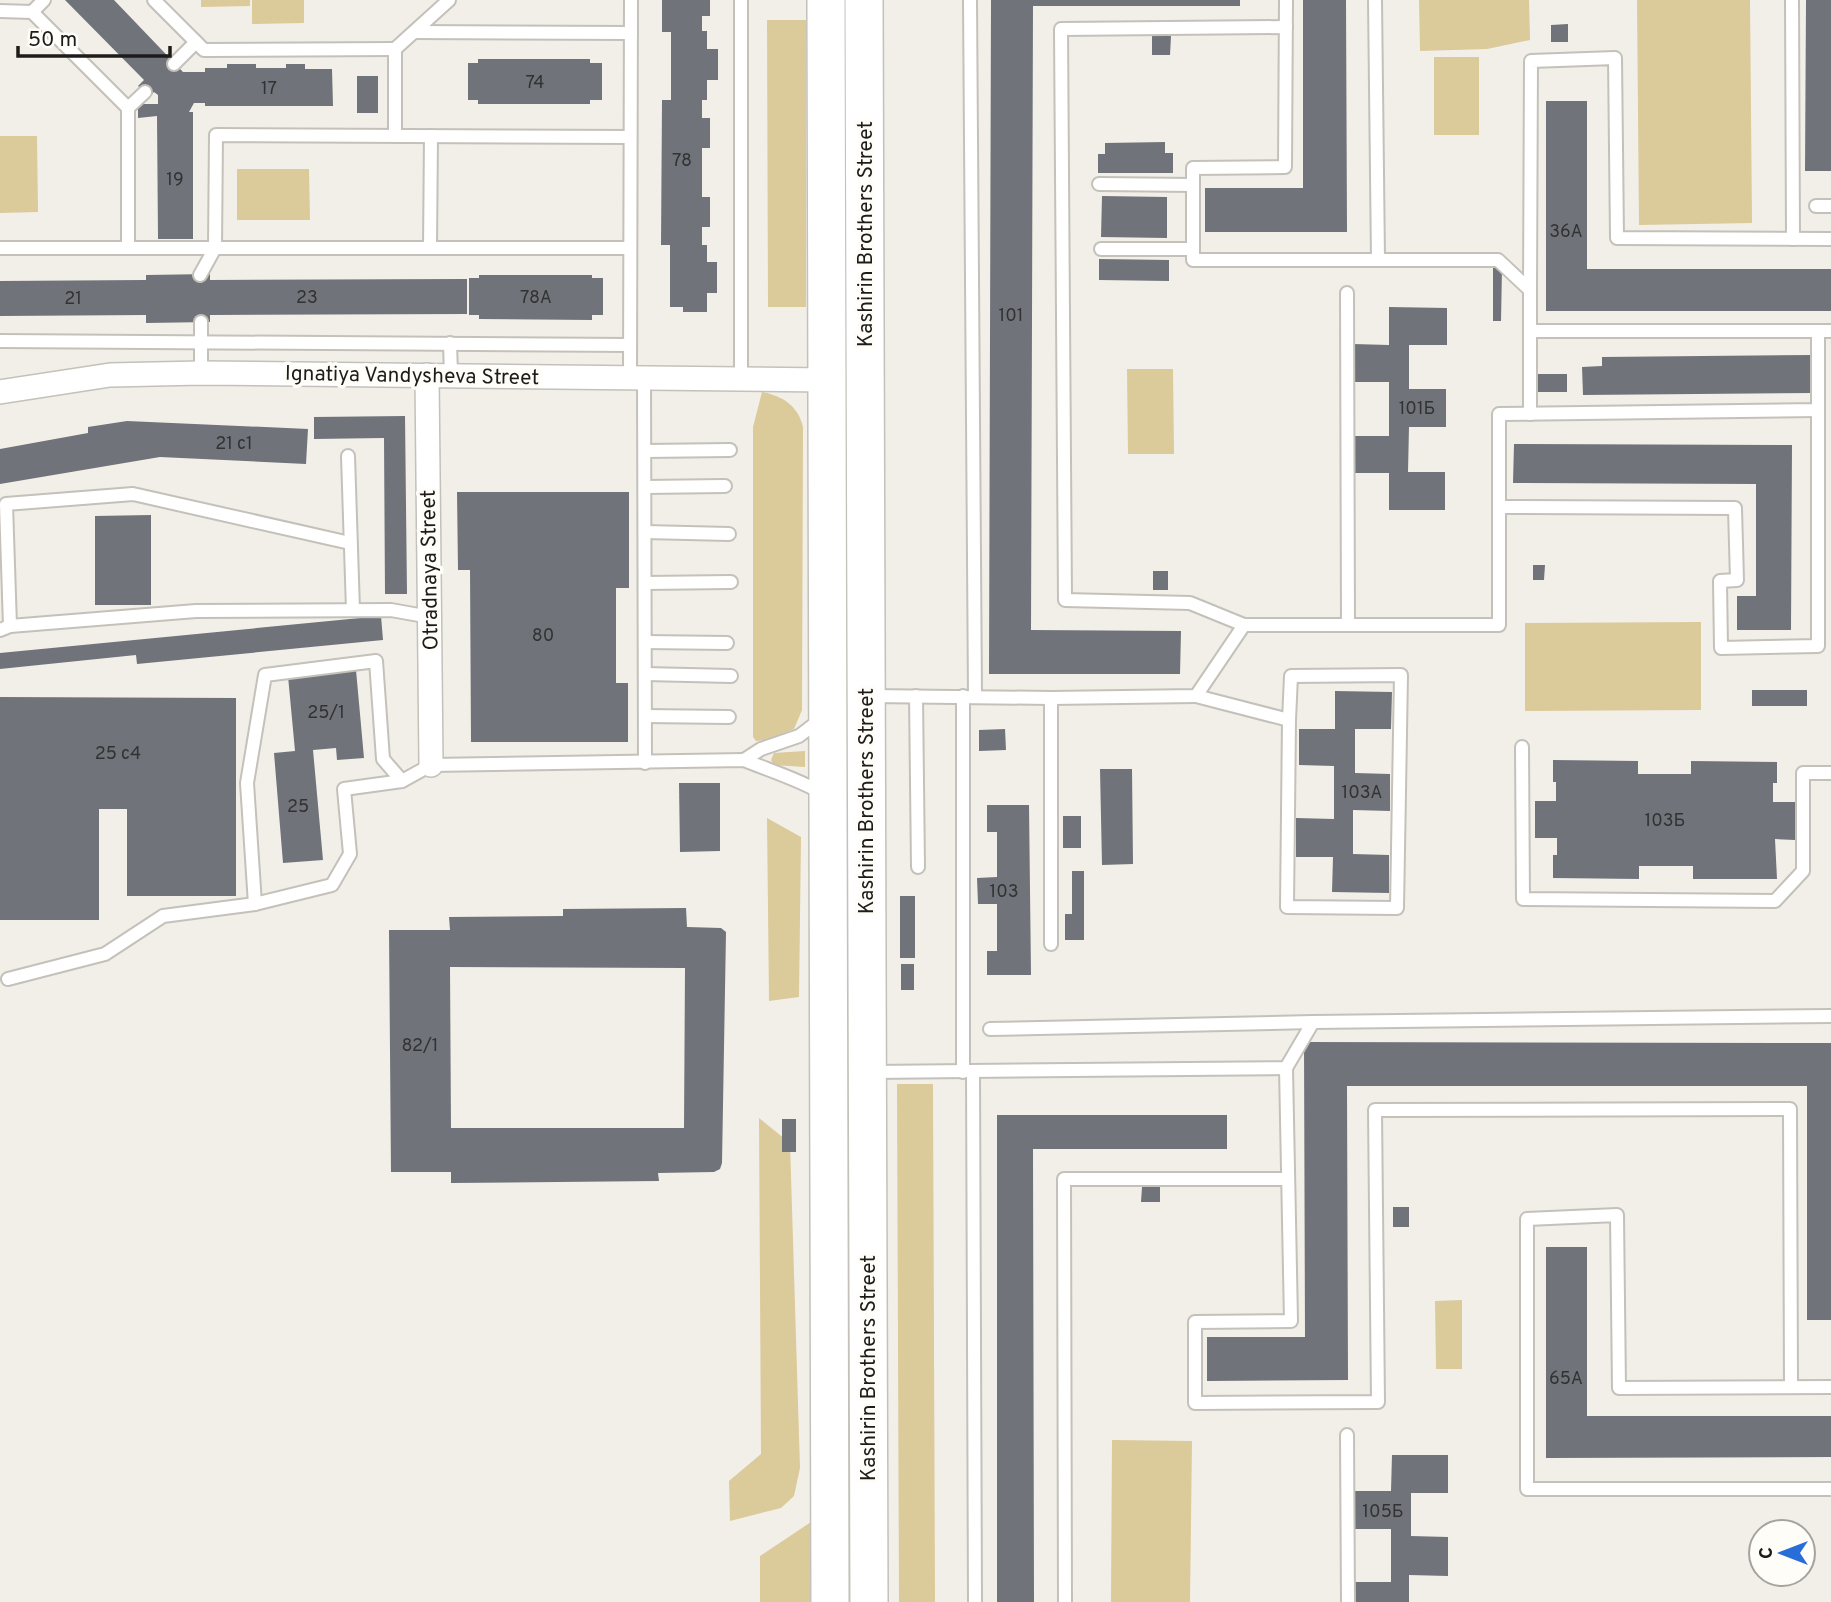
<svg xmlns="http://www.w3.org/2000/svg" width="1831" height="1602" viewBox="0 0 1831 1602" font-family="Overpass,sans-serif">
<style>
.green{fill:#dbca9a}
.building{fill:#707379;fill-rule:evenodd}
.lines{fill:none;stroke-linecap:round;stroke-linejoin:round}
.service-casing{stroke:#c3c1ba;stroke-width:16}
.minor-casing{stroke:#c3c1ba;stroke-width:26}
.primary-casing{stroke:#c3c1ba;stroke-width:40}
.service{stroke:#fff;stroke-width:12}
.minor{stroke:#fff;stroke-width:23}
.primary{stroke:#fff;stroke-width:37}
.labels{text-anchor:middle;stroke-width:7;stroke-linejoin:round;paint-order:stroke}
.number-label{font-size:18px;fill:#323232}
.street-label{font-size:21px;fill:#1d1c1a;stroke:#fffdf7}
</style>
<rect width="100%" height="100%" fill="#f2efe9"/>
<!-- green -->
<g class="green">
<polygon points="201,0 250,0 250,6 201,7"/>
<polygon points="252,0 304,0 304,23 252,24"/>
<polygon points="1419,0 1529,0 1530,40 1487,49 1420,51"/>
<polygon points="1637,0 1750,0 1752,223 1639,225"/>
<polygon points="767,20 806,20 806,307 768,307"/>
<rect x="1434" y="57" width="45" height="78"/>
<polygon points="0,136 37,136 38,212 0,213"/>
<polygon points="237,169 309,169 310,220 237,220"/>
<polygon points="1127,369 1173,369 1174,454 1128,454"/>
<path d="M762 392C783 396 798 406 803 427L802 710 794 729 768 740 756 741 753 737V427Z"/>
<polygon points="1701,622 1701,710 1525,711 1525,623"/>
<polygon points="805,751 805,767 774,765 771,760 774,753"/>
<polygon points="767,818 801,837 799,997 769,1001"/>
<polygon points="897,1084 933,1084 935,1602 899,1602"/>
<polygon points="759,1118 790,1143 800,1468 794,1496 781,1508 730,1521 729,1481 761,1454"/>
<polygon points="1462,1300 1462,1369 1436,1369 1435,1301"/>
<polygon points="1112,1440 1192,1441 1190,1602 1111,1602"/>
<polygon points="811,1522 810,1602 760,1602 760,1556"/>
</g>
<!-- building -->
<g class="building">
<polygon points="65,0 114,0 183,72 205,72 205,68 227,68 227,64 256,64 256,68 286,68 286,64 305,64 305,69 332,69 333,106 205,106 205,103 194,103 189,112 193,112 193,239 158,239 157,116 138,118 138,104 158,104 158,95 154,92 149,97 138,86 144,80"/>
<polygon points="662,0 710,0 710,16 702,16 702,31 707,31 707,49 718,49 718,80 707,80 707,100 702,100 702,118 710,118 710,148 702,148 702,197 710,197 710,227 702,227 702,245 707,245 707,262 717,262 717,293 707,293 707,312 683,312 683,307 670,307 670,245 661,245 662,100 671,100 671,32 662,32"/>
<polygon points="991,0 1240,0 1240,6 1033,6 1031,630 1181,631 1180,674 989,674"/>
<polygon points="1303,0 1346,0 1347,232 1205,232 1205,188 1303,188"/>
<polygon points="1806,0 1831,0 1831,171 1805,171"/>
<polygon points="1568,24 1568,42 1551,42 1551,25"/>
<polygon points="1152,36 1171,36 1170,55 1152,55"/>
<polygon points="478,59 590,59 590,63 602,63 602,100 590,100 590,104 478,104 478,100 468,100 468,63 478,63"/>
<rect x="357" y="76" width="21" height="37"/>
<polygon points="1546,101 1587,101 1587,269 1831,269 1831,311 1546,311"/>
<polygon points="1165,142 1165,153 1173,153 1173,173 1098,173 1098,154 1105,154 1105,143"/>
<polygon points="1102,196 1167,197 1167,238 1101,237"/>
<polygon points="1099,259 1169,260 1169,281 1099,280"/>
<polygon points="1493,268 1502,268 1501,321 1493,321"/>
<polygon points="210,274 210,280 467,279 467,314 210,315 210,322 146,323 146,315 0,316 0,281 146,280 146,275"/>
<polygon points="479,275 592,275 592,278 603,278 603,315 592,315 592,320 479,319 479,315 469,315 469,278 479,278"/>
<polygon points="1389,307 1447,308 1447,345 1409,345 1409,389 1446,389 1446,427 1409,427 1408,472 1445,472 1445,510 1389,510 1389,473 1353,473 1353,436 1389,436 1389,382 1353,382 1353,344 1389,345"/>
<polygon points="1813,355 1813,393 1583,395 1582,367 1602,366 1602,357"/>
<rect x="1532" y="374" width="35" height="18"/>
<polygon points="405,416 407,594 385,594 384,438 314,439 314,417"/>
<polygon points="127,421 308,429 306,464 160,457 0,484 0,449 88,433 88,427"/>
<polygon points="1514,444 1792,445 1791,630 1737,630 1737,596 1756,596 1756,484 1513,483"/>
<polygon points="457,492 629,492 629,588 616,588 616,683 628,683 628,742 471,742 470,570 458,570"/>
<polygon points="151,515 151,605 95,605 95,516"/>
<polygon points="1533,565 1545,565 1544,580 1533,580"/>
<rect x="1153" y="571" width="15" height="19"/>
<polygon points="381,616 383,640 137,664 136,655 0,669 0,653"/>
<polygon points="356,670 364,758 337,760 336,748 313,750 323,860 283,863 274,753 295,751 288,676"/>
<rect x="1752" y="690" width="55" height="16"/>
<polygon points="1335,691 1392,692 1391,729 1355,729 1355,773 1390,774 1390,811 1353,810 1353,854 1389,855 1389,893 1332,892 1333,857 1296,857 1296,818 1334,819 1334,766 1299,765 1299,729 1335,729"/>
<polygon points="0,697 236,698 236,896 127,896 127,809 99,809 99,920 0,920"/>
<polygon points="1005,729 1006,750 979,751 979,730"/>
<polygon points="1553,760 1638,761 1638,774 1691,774 1691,761 1777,762 1777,783 1773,783 1773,802 1795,802 1795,840 1775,839 1777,879 1693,879 1693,866 1639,866 1639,879 1553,878 1553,855 1557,855 1557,838 1535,838 1535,801 1556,801 1556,782 1553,782"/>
<polygon points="1100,769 1132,769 1133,864 1102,865"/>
<polygon points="679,783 720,783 720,851 680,852"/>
<polygon points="987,805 1029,805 1031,975 987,975 987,951 997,951 997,904 978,904 977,878 997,877 997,832 987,832"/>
<rect x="1063" y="816" width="18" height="32"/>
<polygon points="1072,871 1084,871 1084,940 1065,940 1065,914 1072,914"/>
<rect x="900" y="896" width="15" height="62"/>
<path d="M686 908 687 927 721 928 726 932 722 1163 720 1169 714 1172 658 1173 659 1181 451 1183V1172H391L389 930H450L449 917 563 916V909ZM450 967 685 968 684 1128H451Z"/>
<rect x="901" y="964" width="13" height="26"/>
<polygon points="1304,1042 1831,1043 1831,1320 1807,1320 1807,1086 1347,1086 1348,1380 1207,1381 1207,1337 1305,1337"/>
<polygon points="997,1115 1227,1115 1227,1149 1033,1149 1034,1602 997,1602"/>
<rect x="782" y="1119" width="14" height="33"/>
<polygon points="1142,1187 1160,1187 1160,1202 1141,1202"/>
<rect x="1393" y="1207" width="16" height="20"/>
<polygon points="1546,1247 1587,1247 1587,1416 1831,1416 1831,1457 1546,1458"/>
<polygon points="1392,1455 1448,1455 1448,1493 1411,1493 1411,1536 1448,1537 1448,1576 1409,1575 1409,1602 1354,1602 1354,1582 1391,1582 1391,1529 1354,1529 1355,1491 1391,1491"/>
</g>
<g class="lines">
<defs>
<g id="service">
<polyline points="154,0 204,50 395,49"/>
<polyline points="741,0 741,379"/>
<polyline points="970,0 975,696"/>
<polyline points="1286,0 1285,167 1193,168 1193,260 1498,260 1530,290 1530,331 1831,331"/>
<polyline points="1375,0 1378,260"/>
<polyline points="1792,0 1793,239"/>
<polyline points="0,11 32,12 128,108 128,248"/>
<polyline points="32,12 44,0"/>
<polyline points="414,32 631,33"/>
<polyline points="174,64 196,42"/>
<polyline points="128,108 145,92"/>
<polyline points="395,136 395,49 449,0"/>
<polyline points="1099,184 1193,185"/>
<polyline points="1816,206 1831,206"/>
<polyline points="0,248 630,248"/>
<polyline points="430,248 431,136"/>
<polyline points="1101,249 1193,249"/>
<polyline points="200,275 215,248 216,135 630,137"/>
<polyline points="1530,290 1531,61 1615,58 1617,238 1831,239"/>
<polyline points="1347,293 1348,625"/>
<polyline points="201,322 201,373"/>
<polyline points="0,341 630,345"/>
<polyline points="450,343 451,375"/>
<polyline points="630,377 631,0"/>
<polyline points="644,377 645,763"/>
<polyline points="1530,414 1530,331"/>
<polyline points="645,451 730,450"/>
<polyline points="348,456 353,610"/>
<polyline points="645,487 725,486"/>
<polyline points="1499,507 1735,508 1737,580 1720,581 1721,648 1818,646 1818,410"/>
<polyline points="645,532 729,534"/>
<polyline points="645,583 731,582"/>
<polyline points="1244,625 1190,603 1065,600 1061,29 1286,27"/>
<polyline points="10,626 6,504 133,494 350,543"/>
<polyline points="0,630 10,626 196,611 391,610 430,617"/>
<polyline points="645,642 727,643"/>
<polyline points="645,674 731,676"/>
<polyline points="870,696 1051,698 1196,696 1244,625 1499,625 1499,414 1818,410 1818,331"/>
<polyline points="916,696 918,867"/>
<polyline points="963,696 963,1072"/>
<polyline points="1196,696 1289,720 1291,676 1401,675 1397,908 1287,907 1289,720"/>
<polyline points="1051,698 1051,944"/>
<polyline points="645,716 729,717"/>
<polyline points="1522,747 1523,899 1775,901 1803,871 1803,773 1831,773"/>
<polyline points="744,760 761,749 799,736 820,720"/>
<path d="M255 904 247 783 265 675 376 661 383 759 402 781 431 765 744 760C771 771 798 779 824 794"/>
<polyline points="8,979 105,954 163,916 255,904 332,885 350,854 344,789 402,781"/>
<polyline points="990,1029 1313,1022"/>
<polyline points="1286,1068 1291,1321 1195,1322 1195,1403 1378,1402 1375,1110 1790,1109 1791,1387"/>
<polyline points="871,1072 1286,1068 1313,1022 1831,1016"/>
<polyline points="973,1072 975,1602"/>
<polyline points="1831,1387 1619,1388 1617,1215 1527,1219 1527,1489 1831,1489"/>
<polyline points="1347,1435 1348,1602"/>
<polyline points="1065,1602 1064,1179 1288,1179"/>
</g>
<g id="minor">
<polyline points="427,375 431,765"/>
<polyline points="0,392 110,375 201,373 826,380"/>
</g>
<g id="primary">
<polyline points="826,0 830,1602"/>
<polyline points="864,0 869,1602"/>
</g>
</defs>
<!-- service casing -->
<use href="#service" class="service-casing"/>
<!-- minor casing -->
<use href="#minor" class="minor-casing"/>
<!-- primary casing -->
<use href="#primary" class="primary-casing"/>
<!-- service -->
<use href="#service" class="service"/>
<!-- minor -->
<use href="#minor" class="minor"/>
<!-- primary -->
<use href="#primary" class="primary"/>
</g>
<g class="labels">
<!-- number labels -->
<g class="number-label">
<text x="535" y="88">74</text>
<text x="269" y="94">17</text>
<text x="682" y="166">78</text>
<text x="175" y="185">19</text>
<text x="1566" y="237">36А</text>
<text x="307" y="303">23</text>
<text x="536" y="303">78А</text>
<text x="73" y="304">21</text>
<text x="1011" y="321">101</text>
<text x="1417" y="414">101Б</text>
<text x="234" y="449">21 с1</text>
<text x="543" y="641">80</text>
<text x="326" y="718">25/1</text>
<text x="118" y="759">25 с4</text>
<text x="1362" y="798">103А</text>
<text x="298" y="812">25</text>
<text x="1665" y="826">103Б</text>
<text x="1004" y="897">103</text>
<text x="420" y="1051">82/1</text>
<text x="1566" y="1384">65А</text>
<text x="1383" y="1517">105Б</text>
</g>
<!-- street labels -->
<g class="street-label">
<text transform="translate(865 234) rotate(-90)" y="7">Kashirin Brothers Street</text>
<text transform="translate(412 375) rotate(1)" y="7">Ignatiya Vandysheva Street</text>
<text transform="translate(429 570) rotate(-91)" y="7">Otradnaya Street</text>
<text transform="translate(866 801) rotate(-90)" y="7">Kashirin Brothers Street</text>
<text transform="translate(868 1368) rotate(-90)" y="7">Kashirin Brothers Street</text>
</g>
</g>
<!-- north arrow -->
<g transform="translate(1782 1553) rotate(270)"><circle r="33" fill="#fffdf7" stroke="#a5a39f" stroke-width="2"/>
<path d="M0-5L12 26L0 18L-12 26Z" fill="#296dd9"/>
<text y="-10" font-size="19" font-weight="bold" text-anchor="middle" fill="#1d1c1a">С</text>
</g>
<!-- scale -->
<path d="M18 46v10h152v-10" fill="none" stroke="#1d1c1a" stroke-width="3.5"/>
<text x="28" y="46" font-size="21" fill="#1d1c1a" stroke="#fffdf7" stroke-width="5" paint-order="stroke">50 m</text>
</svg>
